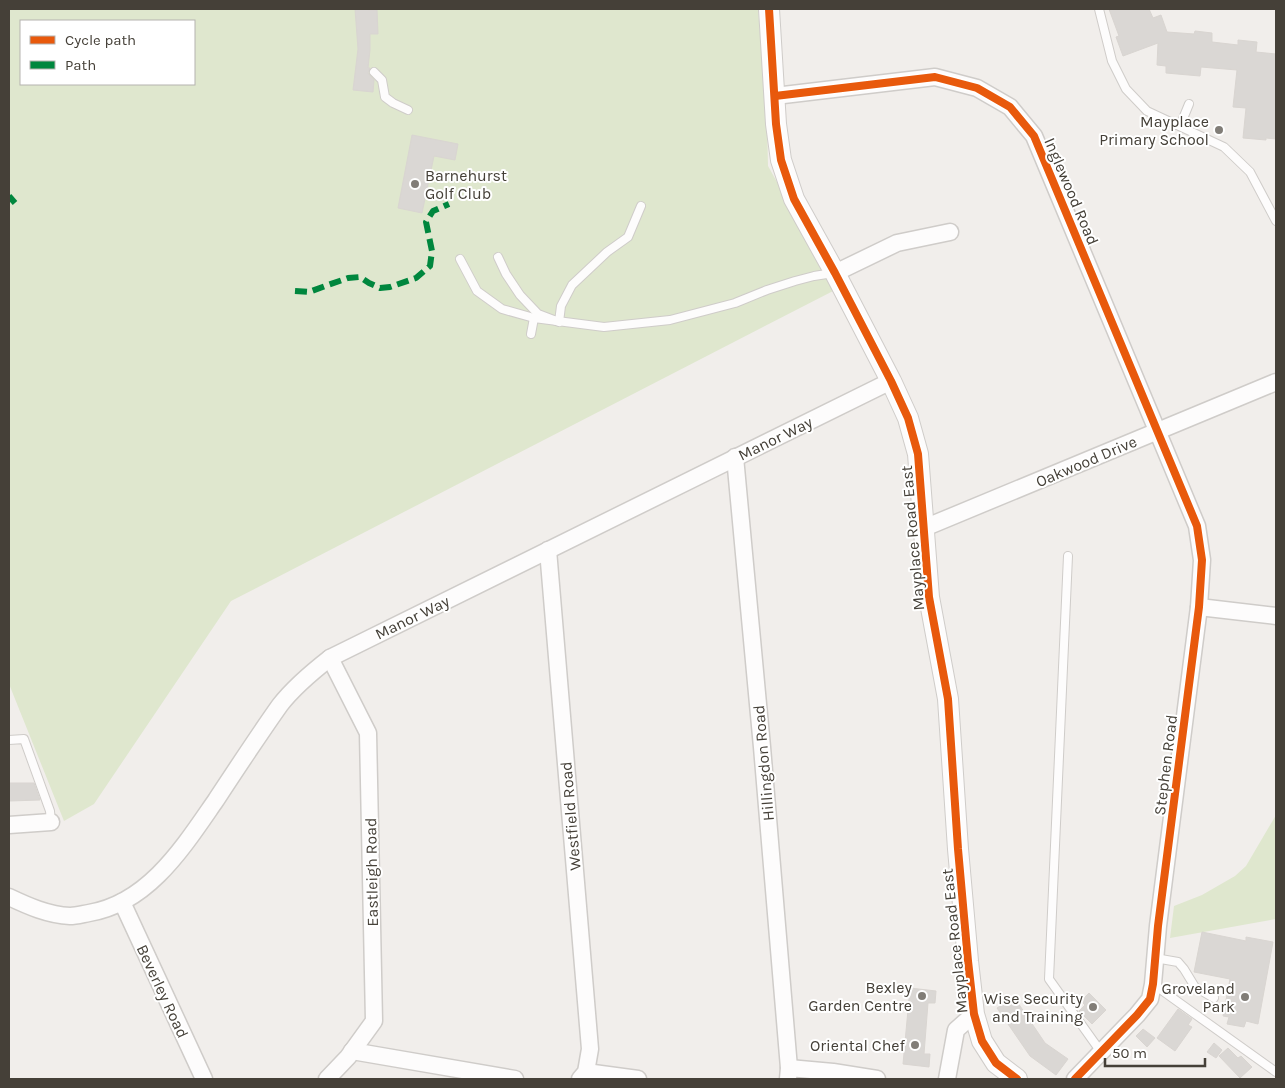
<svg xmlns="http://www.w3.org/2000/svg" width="1285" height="1088" viewBox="0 0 1285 1088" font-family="Karla,sans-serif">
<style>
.green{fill:#dfe7ce;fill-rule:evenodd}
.building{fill:#dad7d4;stroke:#d9d5d1}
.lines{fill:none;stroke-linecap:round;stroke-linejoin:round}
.service-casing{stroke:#cfccc9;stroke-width:10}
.minor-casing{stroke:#cfccc9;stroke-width:19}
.tertiary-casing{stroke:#cfccc9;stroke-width:22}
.service{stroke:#fdfcfc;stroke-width:8}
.minor{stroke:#fdfcfc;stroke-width:16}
.tertiary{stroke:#fdfcfc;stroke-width:20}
.quiet{stroke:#00873e;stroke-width:6;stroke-dasharray:12 6;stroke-linecap:butt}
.cycleway-casing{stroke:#fff;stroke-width:11}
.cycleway{stroke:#e8590c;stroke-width:8}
.poi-dot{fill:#817d77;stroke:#fff;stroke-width:2}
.labels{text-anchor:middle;stroke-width:4;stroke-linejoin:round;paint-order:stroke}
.poi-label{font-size:16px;fill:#454038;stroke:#fff;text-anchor:end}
.street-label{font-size:16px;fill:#454038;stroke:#fff}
</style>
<rect width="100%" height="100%" fill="#f1eeeb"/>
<!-- green -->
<g class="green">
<path d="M9 9H758L767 123 768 166 837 289 231 601 94 804 64 821 9 684ZM21 21H194V84H21Z"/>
<polygon points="1276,815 1276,919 1170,938 1174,906 1202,895 1235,876 1246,866"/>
</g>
<!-- building -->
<g class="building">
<polygon points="355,9 368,9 368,10 377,10 378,34 370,34 370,50 368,68 370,68 368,73 374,80 373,92 353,90 358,49"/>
<polygon points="1109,9 1149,9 1153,18 1161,15 1167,32 1194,34 1195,31 1212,33 1212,42 1238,45 1238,40 1257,42 1256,52 1276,54 1276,139 1266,138 1266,140 1243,138 1246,108 1233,107 1237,70 1201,67 1200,76 1166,73 1166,66 1157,65 1158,43 1123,56 1116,37 1119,36"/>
<polygon points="412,135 458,144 455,160 434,156 422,213 398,208"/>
<polygon points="9,783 34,783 40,800 9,801"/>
<polygon points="1202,932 1246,941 1246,937 1273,942 1258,1024 1246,1021 1244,1027 1227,1024 1229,1017 1223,1016 1230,979 1194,972"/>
<polygon points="910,988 936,991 935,1003 928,1003 924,1054 930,1054 929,1067 903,1064"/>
<polygon points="1089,993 1106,1010 1092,1024 1079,1011 1085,1005 1081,1001"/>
<polygon points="1014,997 1045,1043 1068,1059 1056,1075 1030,1056 997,1008"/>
<polygon points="1178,1009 1192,1019 1188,1025 1192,1027 1175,1051 1157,1038"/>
<polygon points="1143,1029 1155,1038 1147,1047 1136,1036"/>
<polygon points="1214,1043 1222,1050 1216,1058 1207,1052"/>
<polygon points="1228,1048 1238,1058 1241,1056 1252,1067 1240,1078 1219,1056"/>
</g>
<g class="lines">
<defs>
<g id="service">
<polyline points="1099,9 1112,61 1126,89 1147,111 1224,147 1250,172 1276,221"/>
<polyline points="374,72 382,80 385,97 393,103 408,110"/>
<polyline points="1180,126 1189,104"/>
<polyline points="498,257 506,274 520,295 538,314 559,322 561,306 572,285 607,252 628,237 641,206"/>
<polyline points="460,259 477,291 502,309 534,318 604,327 670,320 735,303 767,290 795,281 814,276 833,273"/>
<polyline points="531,334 534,318"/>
<polyline points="1068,556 1049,979 1101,1052"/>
<polyline points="9,740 24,739 50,811 51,822"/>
<polyline points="1155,958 1178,962 1184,969 1195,987 1214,998"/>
<polyline points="1153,984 1276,1072"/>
</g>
<g id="minor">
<polyline points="775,96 935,77 977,88 1010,107 1034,136 1197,526 1202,560 1199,607 1158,926 1153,984 1150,999 1137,1015 1075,1079"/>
<polyline points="835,273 897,243 950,232"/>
<polyline points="735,457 762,747 789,1068 788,1079"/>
<polyline points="924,528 1276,382"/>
<polyline points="548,550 590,1049 586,1072 580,1079"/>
<polyline points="1199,607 1276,616"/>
<polyline points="9,825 51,822"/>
<path d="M9 897C28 906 48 915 70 916 76 916 83 914 89 913 149 903 184 846 216 800 237 768 258 736 280 705 294 687 312 672 330 658L891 381"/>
<polyline points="122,902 204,1079"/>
<polyline points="352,1051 515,1079"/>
<polyline points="789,1068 833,1072 877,1079"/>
<polyline points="586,1072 638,1079"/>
<polyline points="327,1079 348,1057 374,1021 368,733 330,658"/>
<polyline points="947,1079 956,1030 974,1014"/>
</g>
<polyline id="tertiary" points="769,9 776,124 781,160 794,199 835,273 891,381 908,418 918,454 929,597 948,699 958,849 968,961 974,1014 982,1041 996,1063 1017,1079"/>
</defs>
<!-- service casing -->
<use href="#service" class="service-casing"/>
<!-- minor casing -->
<use href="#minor" class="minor-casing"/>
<!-- tertiary casing -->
<use href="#tertiary" class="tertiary-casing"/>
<!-- service -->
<use href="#service" class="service"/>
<!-- minor -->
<use href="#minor" class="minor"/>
<!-- tertiary -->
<use href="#tertiary" class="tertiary"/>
<!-- quiet -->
<g class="quiet">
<polyline points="9,196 15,203"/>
<polyline points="295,291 309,292 328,285 348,278 360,277 369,283 380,288 390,287 416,278 430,266 432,251 426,222 433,211 449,204"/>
</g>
<defs>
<g id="cycleway">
<polyline points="769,9 776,124 781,160 794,199 835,273 891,381 908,418 918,454 929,597 948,699 958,849 968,961 974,1014 982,1041 996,1063 1017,1079"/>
<polyline points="775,96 935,77 977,88 1010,107 1034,136 1197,526 1202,560 1199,607 1158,926 1153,984 1150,999 1137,1015 1075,1079"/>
</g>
</defs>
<!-- cycleway casing -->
<use href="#cycleway" class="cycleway-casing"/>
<!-- cycleway -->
<use href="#cycleway" class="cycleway"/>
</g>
<!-- markers -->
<g class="poi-dot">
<circle cx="1219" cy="130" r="5"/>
<circle cx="415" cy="184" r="5"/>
<circle cx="922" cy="996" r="5"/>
<circle cx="1245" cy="997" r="5"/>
<circle cx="1093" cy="1007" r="5"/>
<circle cx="915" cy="1045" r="5"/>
</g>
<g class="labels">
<!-- poi labels -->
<g class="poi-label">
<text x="1209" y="127">Mayplace<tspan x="1209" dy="18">Primary School</tspan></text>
<text x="425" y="181" text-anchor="start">Barnehurst<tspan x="425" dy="18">Golf Club</tspan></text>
<text x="912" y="993">Bexley<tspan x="912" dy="18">Garden Centre</tspan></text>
<text x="1235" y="994">Groveland<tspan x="1235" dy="18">Park</tspan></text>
<text x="1083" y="1004">Wise Security<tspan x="1083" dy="18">and Training</tspan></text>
<text x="905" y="1051">Oriental Chef</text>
</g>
<!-- street labels -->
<g class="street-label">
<text transform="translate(1072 191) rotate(67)" y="6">Inglewood Road</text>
<text transform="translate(775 438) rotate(-26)" y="6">Manor Way</text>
<text transform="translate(1086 461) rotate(-23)" y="6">Oakwood Drive</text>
<text transform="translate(912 538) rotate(-95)" y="6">Mayplace Road East</text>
<text transform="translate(412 617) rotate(-26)" y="6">Manor Way</text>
<text transform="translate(763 763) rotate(-95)" y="6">Hillingdon Road</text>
<text transform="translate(1165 765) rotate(-83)" y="6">Stephen Road</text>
<text transform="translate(570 816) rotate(-95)" y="6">Westfield Road</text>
<text transform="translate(371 872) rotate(-91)" y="6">Eastleigh Road</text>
<text transform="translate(954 941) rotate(-96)" y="6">Mayplace Road East</text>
<text transform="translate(163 991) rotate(65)" y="6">Beverley Road</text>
</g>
</g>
<!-- border -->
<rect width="1285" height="1088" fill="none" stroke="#454038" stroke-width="20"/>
<!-- legend -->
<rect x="20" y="20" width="175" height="65" fill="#ffffff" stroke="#b5b3af"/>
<rect x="30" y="36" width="25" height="8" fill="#e8590c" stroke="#b5b3af"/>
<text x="65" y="45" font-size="15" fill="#454038">Cycle path</text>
<rect x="30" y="61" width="25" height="8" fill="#00873e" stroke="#b5b3af"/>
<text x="65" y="70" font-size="15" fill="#454038">Path</text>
<!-- scale -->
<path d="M1105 1058v8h100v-8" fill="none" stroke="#454038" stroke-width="2.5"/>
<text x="1112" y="1058" font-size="15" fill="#454038" stroke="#ffffff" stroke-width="4" paint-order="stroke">50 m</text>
</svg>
